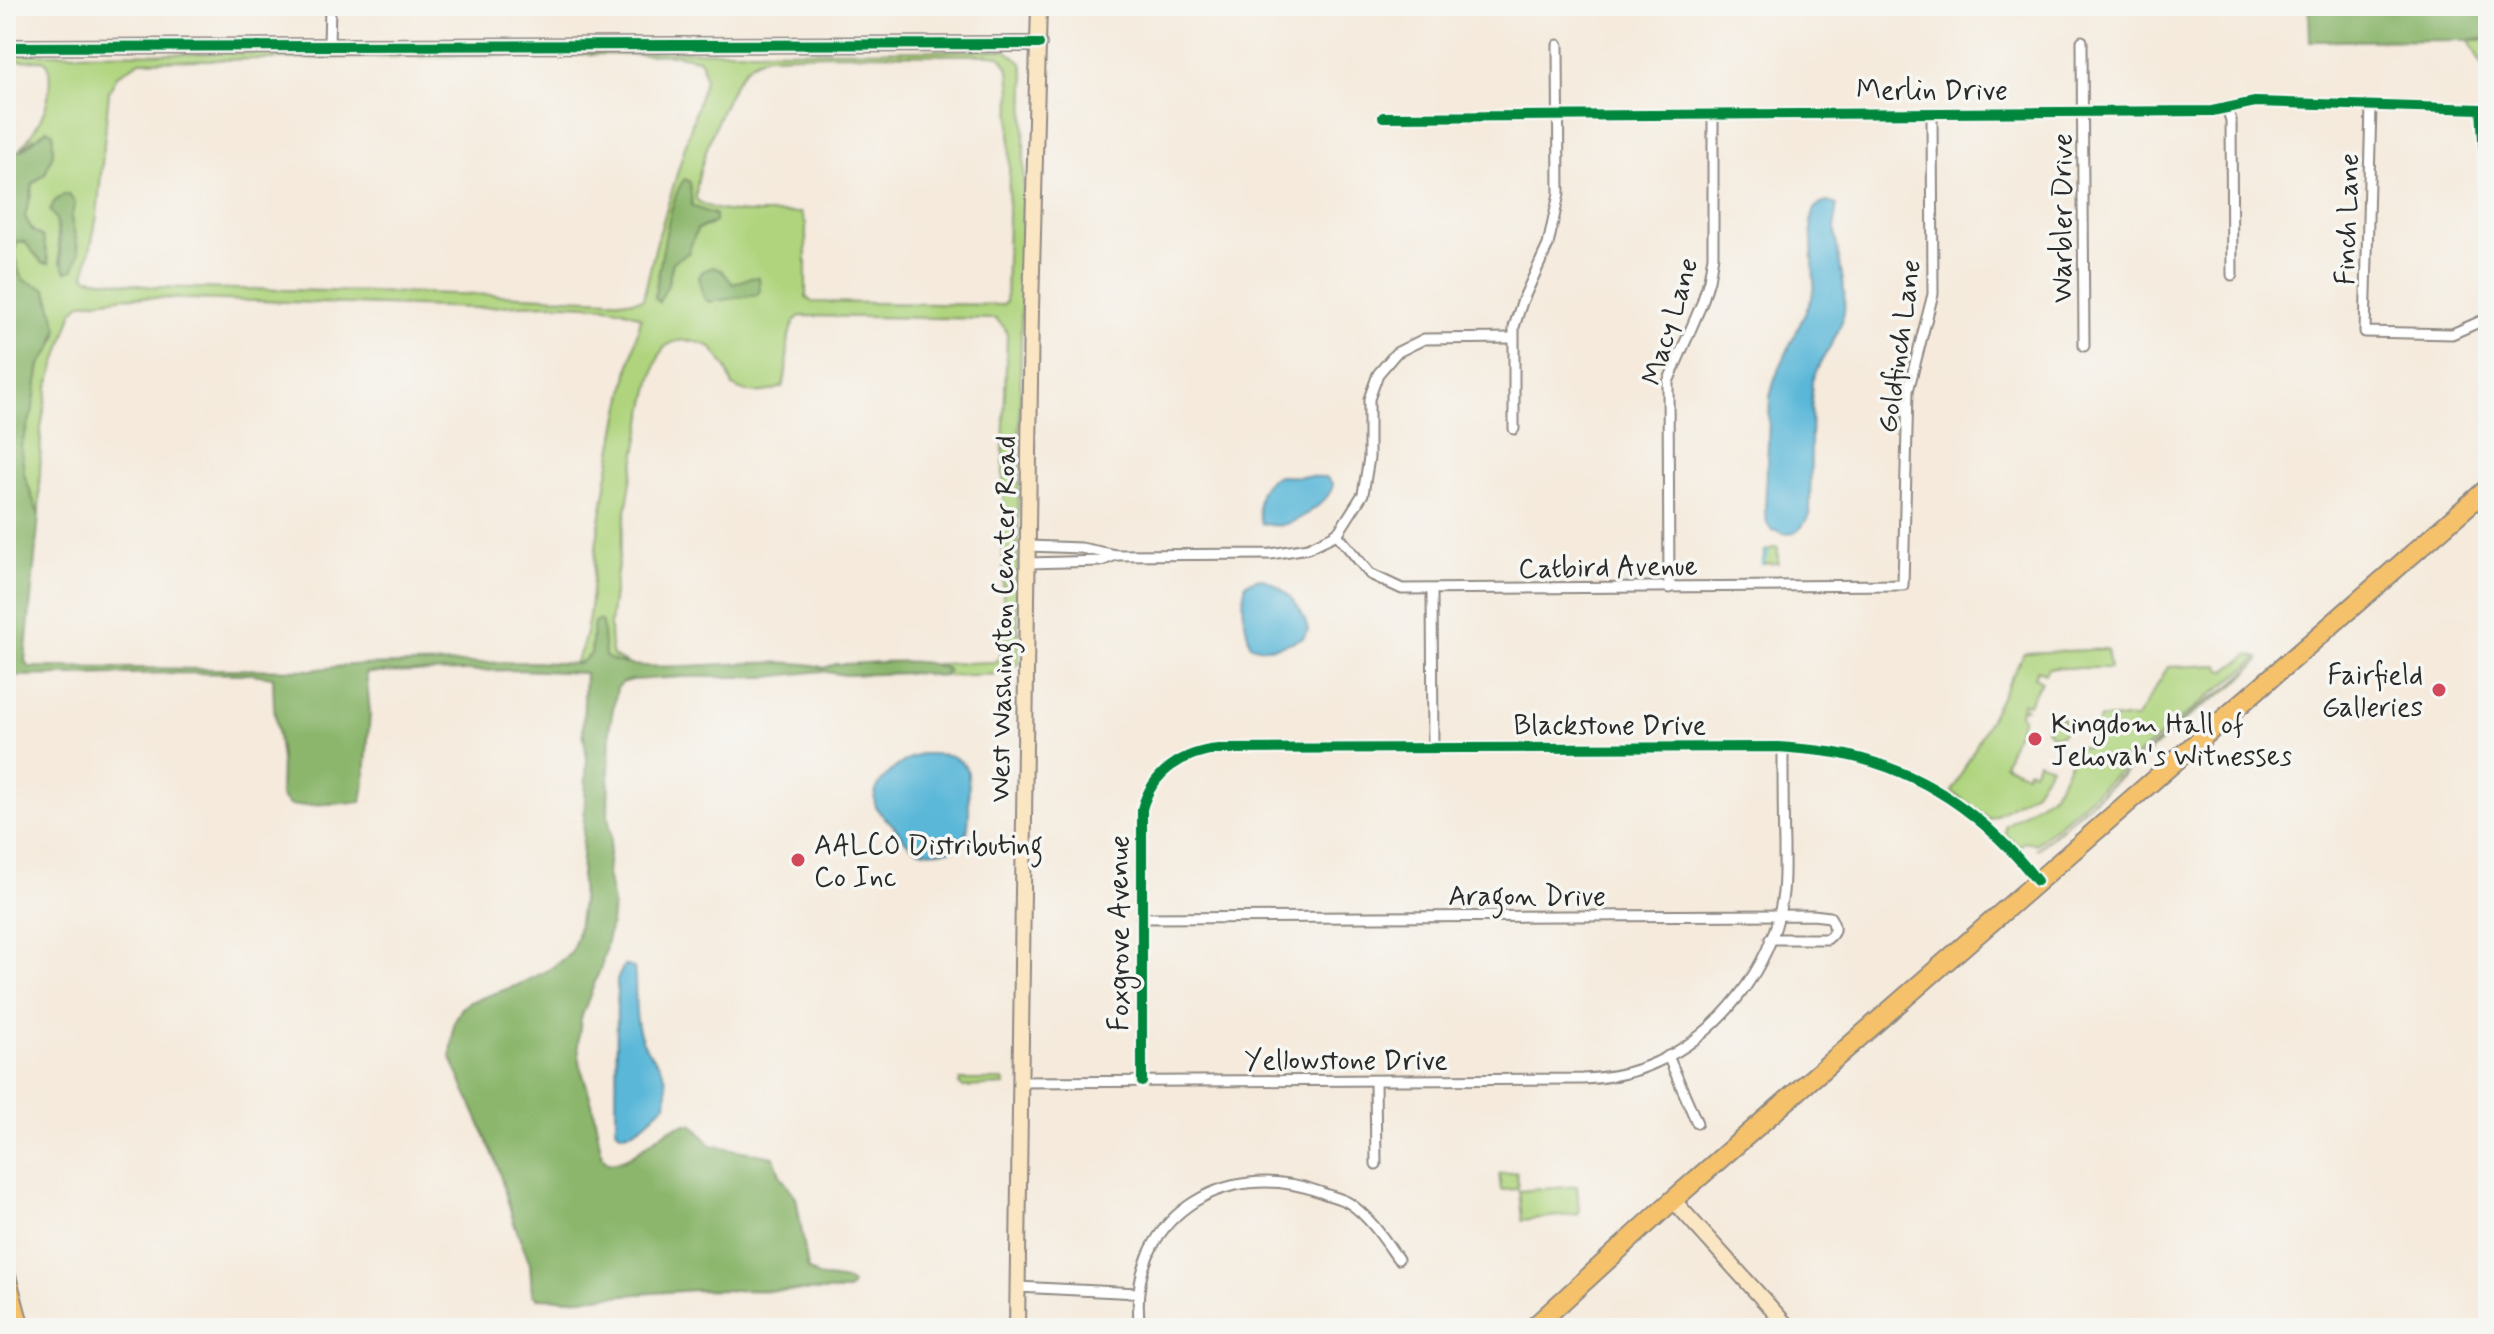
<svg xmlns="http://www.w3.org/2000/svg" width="2494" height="1334" viewBox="0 0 2494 1334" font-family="Mynerve,sans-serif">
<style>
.green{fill:#afd47d;stroke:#6d8054;stroke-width:2;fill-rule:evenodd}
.forest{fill:#8bb66c;stroke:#5b704c;stroke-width:2}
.water{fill:#5ab7d8;stroke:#427182;stroke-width:2}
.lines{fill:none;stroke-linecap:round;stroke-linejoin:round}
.stream{stroke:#5ab7d8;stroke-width:3}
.street-casing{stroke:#908a84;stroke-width:13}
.secondary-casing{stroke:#908a84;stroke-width:18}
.highway-casing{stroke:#908a84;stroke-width:22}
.street{stroke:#fff;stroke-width:9}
.secondary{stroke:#fbe6c4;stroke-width:14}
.highway{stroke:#f5c16b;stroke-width:18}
.cycleway-casing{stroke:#f6f6f2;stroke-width:15}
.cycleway{stroke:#00873e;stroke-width:10}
.poi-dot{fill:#d1495b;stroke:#f6f6f2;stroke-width:3}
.labels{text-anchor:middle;stroke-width:7;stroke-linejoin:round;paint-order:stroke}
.street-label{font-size:28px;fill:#2b2b2b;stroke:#f6f6f2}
.poi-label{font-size:28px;fill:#2b2b2b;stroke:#f6f6f2;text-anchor:start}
</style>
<rect width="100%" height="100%" fill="#f6f6f2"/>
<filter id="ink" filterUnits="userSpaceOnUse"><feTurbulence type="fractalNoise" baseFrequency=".0125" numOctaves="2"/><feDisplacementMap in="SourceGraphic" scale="16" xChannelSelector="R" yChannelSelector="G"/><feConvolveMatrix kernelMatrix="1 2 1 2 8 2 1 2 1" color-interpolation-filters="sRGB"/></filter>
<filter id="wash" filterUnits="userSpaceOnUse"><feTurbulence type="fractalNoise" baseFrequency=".006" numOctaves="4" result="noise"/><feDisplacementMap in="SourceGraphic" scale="32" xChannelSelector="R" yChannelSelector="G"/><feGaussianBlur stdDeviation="1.8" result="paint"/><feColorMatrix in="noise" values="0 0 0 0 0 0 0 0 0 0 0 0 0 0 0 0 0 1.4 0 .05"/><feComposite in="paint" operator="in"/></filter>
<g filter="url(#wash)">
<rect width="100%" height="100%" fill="#f5eadc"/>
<!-- green -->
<g class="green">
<polygon points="2469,40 2488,40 2488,77"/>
<path d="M1006 50 1022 63 1025 79 1017 604 1020 664 1008 666 1007 674 940 676 946 674V668L936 664 994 662 999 658 1003 638V451L1007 335 1005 328 996 319 800 316C781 330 792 367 782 387 767 393 747 396 733 386L726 368 711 347C697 341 677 336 664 348 645 367 614 587 610 625 610 636 610 645 613 656L628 664 610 661 605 656 603 643 594 622 591 654 587 660 573 664C593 641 592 567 598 534 609 462 623 390 641 318 610 297 515 305 476 308L126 297 82 303 73 311 48 387 41 428 39 516 24 474 21 446 32 413 40 365 58 336 49 295C41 289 32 286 25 281 14 274 14 251 17 241L25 242 30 247 32 230 25 217V210L31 197 33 183 45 174 34 138 17 153C40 127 55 99 48 64L43 60 6 61V54ZM593 54 678 55 698 59 702 63 705 79 656 245 643 299 632 301 499 295 153 287 88 278 85 275 97 216 109 92 117 76 140 61ZM833 54 991 55 1000 56 1009 70 1011 91 1006 302 1002 305 812 302 806 297V224L801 213C774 212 715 218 696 199 695 170 726 92 745 69 752 62 758 59 767 56ZM674 203 715 214 711 225 697 229 688 252 673 262 667 287 655 298ZM56 216 71 218 79 253 60 263ZM721 270 733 285 749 278 757 295 704 298C701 289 696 279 703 271Z"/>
<polygon points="1776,547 1778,548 1778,563 1762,564 1765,551"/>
<polygon points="2107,649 2110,668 2048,668 2045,673 2037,670 2034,677 2042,681 2028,704 2023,703 2021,706 2025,708 2021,709 2020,714 2023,718 2004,764 2026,774 2028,769 2033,771 2038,761 2051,766 2035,791 1990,819 1952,792 2024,653"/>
<polygon points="2248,655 2259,658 2180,719 2036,844 2023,842 2020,847 2006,835 2005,826 2052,794 2060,783 2077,747 2087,747 2100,718 2136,719 2168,667 2219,665 2221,670 2226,671"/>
<polygon points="2260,660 2236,684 2195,712 2036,850 2193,711 2229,687"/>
<circle cx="2056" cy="726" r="10"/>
<polygon points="960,1080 1003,1080 1005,1085 963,1087 959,1084"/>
<polygon points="1517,1172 1518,1189 1501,1190 1499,1174"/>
<polygon points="1577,1186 1579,1214 1522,1220 1519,1191"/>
</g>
<!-- forest -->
<g class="forest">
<polygon points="2309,6 2488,6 2488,37 2469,40 2310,41"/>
<path d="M47 129 53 133V154L45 174 33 183 25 217 32 230 43 237 49 264 42 263 25 242 17 241 15 255 20 275 25 281 46 289 58 329 52 348 40 365 32 413 21 446 24 474 39 516 25 661 29 667 311 670 352 665 533 662 579 664 591 654 594 622 598 620 602 622 605 656C634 681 775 651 824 668L836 664C863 665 929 654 948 671L940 676 913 673 845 675 822 671 766 677H682L632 680 622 683 617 688 610 724 608 815 611 835 607 874 613 904 611 923 602 964 581 1018 578 1043 580 1065 592 1103 602 1156 608 1163C640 1162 660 1123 692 1124L711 1145 774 1157 781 1177 796 1197 808 1269 819 1277 848 1281 852 1284 851 1287 847 1291 696 1290 566 1299 537 1298 532 1294 530 1264 514 1223 496 1161 451 1058 454 1022 462 1008 468 1003 518 985 550 969 571 953 577 936 582 902 581 878 587 759 583 731 585 673 518 670 366 673 370 713 364 790 361 802 290 806 280 796 281 759 274 707 273 677 252 674 179 673 6 676V156L24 149Z"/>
<path d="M685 179 690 182 692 206 715 215V222L697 229 688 253 673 262 667 287 659 302 655 298 656 287C661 264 670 192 685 179Z"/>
<path d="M63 195H69L75 203 71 218 79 253 74 269 66 272C55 254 65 225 50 211L54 202Z"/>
<polygon points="713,267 721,270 733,284 749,278 759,277 760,290 757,295 709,302 704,298 699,277 703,271"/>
</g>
<!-- water -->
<g class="water">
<path d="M1828 202 1837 205C1829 241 1848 276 1844 312 1840 337 1820 358 1812 381L1810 512C1804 528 1794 540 1776 530L1773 531 1767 522 1765 512 1770 397 1775 378 1812 298 1814 283 1811 220C1814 209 1816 204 1828 202Z"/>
<path d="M1279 476 1326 477 1333 484C1331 501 1298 522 1282 525 1276 527 1267 524 1261 523 1255 504 1258 481 1279 476Z"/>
<path d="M1259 578C1282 583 1303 607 1308 630L1303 638C1287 644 1266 653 1250 644 1245 624 1240 603 1246 583Z"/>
<path d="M920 754C939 754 960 751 968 772 968 789 972 826 964 840 958 853 926 854 913 847 905 843 899 832 893 825 887 819 879 814 876 807 867 783 902 761 920 754Z"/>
<path d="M624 965 634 968C637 988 633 1011 639 1031 648 1066 672 1058 666 1104 653 1115 639 1133 621 1134L616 1129 617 980Z"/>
</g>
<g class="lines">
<!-- stream -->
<polyline class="stream" points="1762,564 1768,551"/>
</g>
</g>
<g filter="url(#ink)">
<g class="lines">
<defs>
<g id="street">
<polyline points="2082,41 2084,346"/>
<polyline points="329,45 330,6"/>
<polyline points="2371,106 2365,332 2452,334 2488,318"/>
<polyline points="2227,109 2231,120 2232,275"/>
<polyline points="1383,117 2212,111 2255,102 2481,109 2488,217"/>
<polyline points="1514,429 1514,327 1522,302 1548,245 1559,194 1558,45"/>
<polyline points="1336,533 1370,574 1402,589 1903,585 1908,391 1933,294 1932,113"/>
<polyline points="1029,546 1081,548 1116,555 1271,554 1308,548 1333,536 1340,530 1363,494 1369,458 1369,399 1378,374 1396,353 1424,339 1513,338"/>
<polyline points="1029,563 1101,561 1116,555"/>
<polyline points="1669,588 1668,382 1702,303 1709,280 1713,256 1713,115"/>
<polyline points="1432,590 1433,749"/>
<path d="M1141 918 1813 915 1830 917C1836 926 1836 933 1827 939H1770"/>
<polyline points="1668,1056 1697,1123"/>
<polyline points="1375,1081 1376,1164"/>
<path d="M1021 1082 1583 1079C1607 1078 1633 1073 1655 1063 1718 1035 1771 969 1782 900 1785 883 1784 864 1784 845 1783 813 1783 780 1783 747"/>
<path d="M1142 1082V809C1152 772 1183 752 1219 749L1779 747C1801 749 1824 750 1846 755 1925 772 1988 818 2037 881"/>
<polyline points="1017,1287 1138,1293"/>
<path d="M1140 1328C1124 1220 1224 1156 1320 1192 1329 1196 1341 1198 1349 1203 1369 1216 1384 1239 1398 1259"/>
</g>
<g id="secondary">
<polyline points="6,47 1039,44"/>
<polyline points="1673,1200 1789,1328"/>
<polyline points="1017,1328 1031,309 1039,6"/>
</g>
<g id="highway">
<polyline points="6,1276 20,1328"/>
<polyline points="1533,1328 1673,1200 2488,488"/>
</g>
</defs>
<!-- street casing -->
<use href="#street" class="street-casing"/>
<!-- secondary casing -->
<use href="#secondary" class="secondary-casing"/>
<!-- highway casing -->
<use href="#highway" class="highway-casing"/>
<!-- street -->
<use href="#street" class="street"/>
<!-- secondary -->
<use href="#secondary" class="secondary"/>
<!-- highway -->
<use href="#highway" class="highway"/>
<defs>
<g id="cycleway">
<polyline points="6,47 1039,44"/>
<polyline points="1383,117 2212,111 2255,102 2481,109 2488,217"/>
<path d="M1142 1082V809C1152 772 1183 752 1219 749L1779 747C1801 749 1824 750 1846 755 1925 772 1988 818 2037 881"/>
</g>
</defs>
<!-- cycleway casing -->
<use href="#cycleway" class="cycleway-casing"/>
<!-- cycleway -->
<use href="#cycleway" class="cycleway"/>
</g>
</g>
<!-- markers -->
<g class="poi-dot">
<circle cx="2439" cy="690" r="8"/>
<circle cx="2035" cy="739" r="8"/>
<circle cx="798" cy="860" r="8"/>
</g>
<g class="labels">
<!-- street labels -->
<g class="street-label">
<text x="1932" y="99">Merlin Drive</text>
<text transform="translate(2061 218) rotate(-90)" y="10">Warbler Drive</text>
<text transform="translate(2346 219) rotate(-88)" y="10">Finch Lane</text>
<text transform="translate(1669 321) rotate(-73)" y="10">Macy Lane</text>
<text transform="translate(1898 346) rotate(-82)" y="10">Goldfinch Lane</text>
<text transform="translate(1608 566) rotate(-1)" y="10">Catbird Avenue</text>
<text transform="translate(1002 619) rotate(-89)" y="10">West Washington Center Road</text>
<text x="1610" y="734">Blackstone Drive</text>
<text x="1527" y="905">Aragon Drive</text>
<text transform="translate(1118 933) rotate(-90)" y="10">Foxgrove Avenue</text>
<text x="1346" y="1069">Yellowstone Drive</text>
</g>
<!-- poi labels -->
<g class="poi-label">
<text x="2423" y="684" text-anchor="end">Fairfield<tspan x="2423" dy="32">Galleries</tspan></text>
<text x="2051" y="733">Kingdom Hall of<tspan x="2051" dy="32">Jehovah's Witnesses</tspan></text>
<text x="814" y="854">AALCO Distributing<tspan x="814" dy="32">Co Inc</tspan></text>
</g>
</g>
<!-- margin -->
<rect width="2494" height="1334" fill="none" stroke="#f6f6f2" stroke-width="32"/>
</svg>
